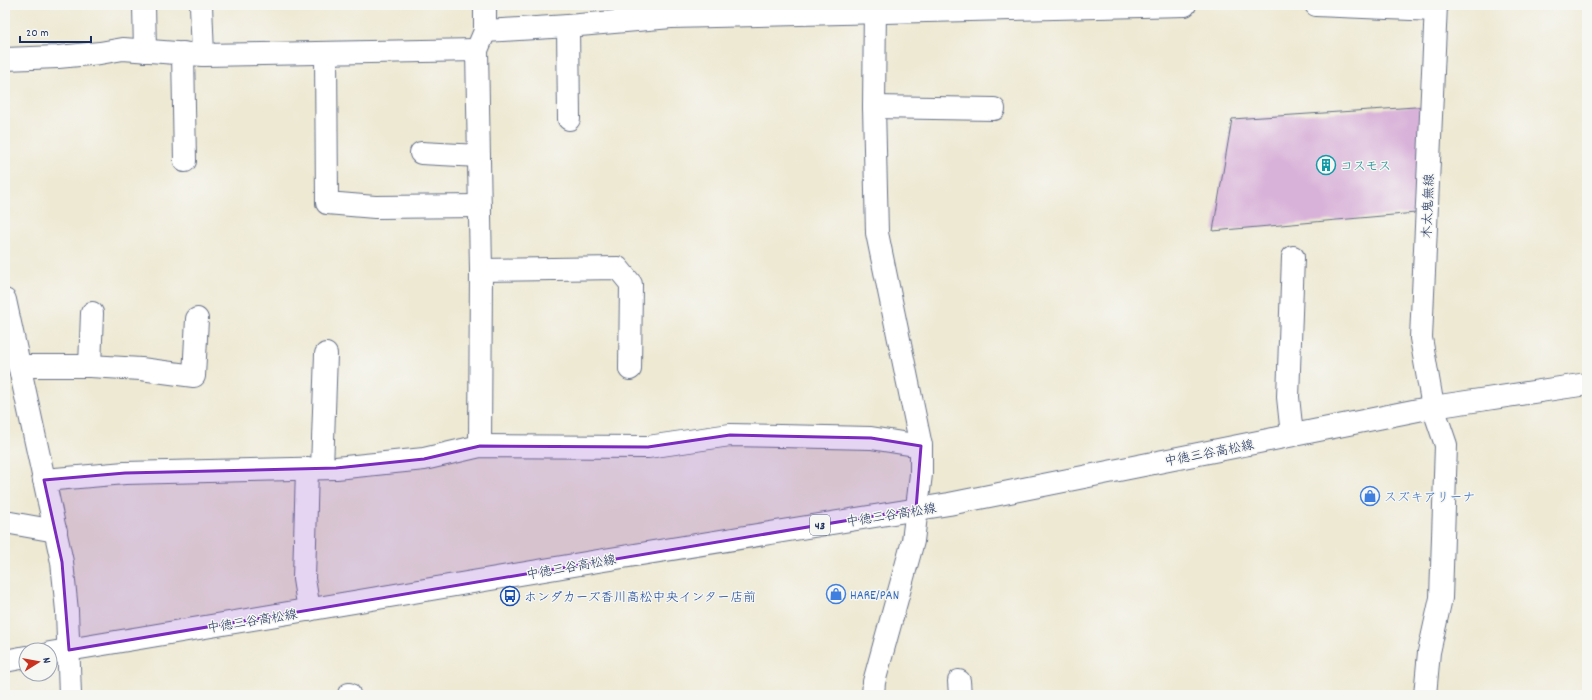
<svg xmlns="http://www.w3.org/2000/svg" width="1592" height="700" viewBox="0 0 1592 700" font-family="Dekko,'Klee One',sans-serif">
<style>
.building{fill:#d9b2d9}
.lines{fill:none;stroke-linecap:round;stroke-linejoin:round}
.minor-casing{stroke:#657087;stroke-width:24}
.major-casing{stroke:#657087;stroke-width:24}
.minor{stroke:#fff;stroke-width:22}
.major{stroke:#fff;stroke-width:22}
.marked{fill:#7b2cbf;fill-opacity:0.2;stroke:#7b2cbf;stroke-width:3;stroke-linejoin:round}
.labels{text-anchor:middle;stroke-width:3;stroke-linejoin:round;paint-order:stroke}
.shield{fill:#f6f6f2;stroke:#5d6b8a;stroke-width:1}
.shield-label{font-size:12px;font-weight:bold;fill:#1b2f5e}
.culture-label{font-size:13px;fill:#0d838f;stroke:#f6f6f2;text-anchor:start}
.street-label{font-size:13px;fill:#1b2f5e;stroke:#f6f6f2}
.shop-label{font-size:13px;fill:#366cbe;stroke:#f6f6f2;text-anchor:start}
.transit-label{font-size:13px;fill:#164399;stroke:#f6f6f2;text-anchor:start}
</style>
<rect width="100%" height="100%" fill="#f6f6f2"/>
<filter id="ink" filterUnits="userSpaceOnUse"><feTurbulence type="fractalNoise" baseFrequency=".025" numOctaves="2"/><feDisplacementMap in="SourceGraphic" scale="8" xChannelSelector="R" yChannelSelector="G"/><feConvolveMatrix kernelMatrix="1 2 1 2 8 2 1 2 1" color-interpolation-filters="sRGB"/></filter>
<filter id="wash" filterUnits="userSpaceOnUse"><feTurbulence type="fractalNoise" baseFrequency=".012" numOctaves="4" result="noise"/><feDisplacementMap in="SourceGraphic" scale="16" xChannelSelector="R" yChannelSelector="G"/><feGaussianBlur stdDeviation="0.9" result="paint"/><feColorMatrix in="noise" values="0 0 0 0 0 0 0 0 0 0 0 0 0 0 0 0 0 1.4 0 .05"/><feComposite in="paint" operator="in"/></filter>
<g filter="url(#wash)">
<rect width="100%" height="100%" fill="#eee9d3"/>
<g id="blocks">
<!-- building -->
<polygon class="building" points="1431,106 1427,212 1213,231 1232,119"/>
</g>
</g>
<g filter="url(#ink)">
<use href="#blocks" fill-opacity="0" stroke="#657087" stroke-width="1"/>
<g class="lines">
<defs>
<g id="minor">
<polyline points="144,5 145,51"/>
<polyline points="201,5 203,55"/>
<polyline points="1316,5 1435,10"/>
<polyline points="568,26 569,119"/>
<polyline points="485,31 568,26 671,17 1185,5"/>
<polyline points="183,53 185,161"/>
<polyline points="326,53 327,203 375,207 480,206"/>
<polyline points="5,59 58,57 100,53 123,49 203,55 477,50"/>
<polyline points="874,107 994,109"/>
<polyline points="421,153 479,156"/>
<polyline points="481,270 618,268 631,284 630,369"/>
<polyline points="5,300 62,562 67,611 70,695"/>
<polyline points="19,366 90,366 141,369 194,376 197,319"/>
<polyline points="90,366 92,313"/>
<polyline points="1292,435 1288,397 1293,257"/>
<polyline points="480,446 481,270 477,50 485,31 485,5"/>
<polyline points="307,468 304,579 309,610"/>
<polyline points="322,468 326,354"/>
<polyline points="44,480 125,473 336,468 424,459 480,446 648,447 730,435 871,438 921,446"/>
<polyline points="5,522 56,531"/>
<polyline points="959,681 960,695"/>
<polyline points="349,695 349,694"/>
<polyline points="873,695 874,682 913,541 921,474 921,446 877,233 874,107 875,5"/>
<polyline points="1425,695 1429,652 1441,598 1446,445 1433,407 1421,338 1436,5"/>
</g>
<g id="major">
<polyline points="50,653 598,561 949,504 1433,407 1587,384"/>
<polyline points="5,661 26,657"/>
</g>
</defs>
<!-- minor casing -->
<use href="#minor" class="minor-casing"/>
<!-- major casing -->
<use href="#major" class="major-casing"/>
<!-- minor -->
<use href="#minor" class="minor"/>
<!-- major -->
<use href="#major" class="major"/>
</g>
</g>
<!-- marked area -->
<path class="marked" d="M730 435 871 438 921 446 916 509 69 650 62 562 44 480 125 473 336 468 424 459 480 446 648 447Z"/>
<!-- icons -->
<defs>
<symbol id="building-ring" viewBox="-11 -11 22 22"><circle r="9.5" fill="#f6f6f2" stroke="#0f9aa8" stroke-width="1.5"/><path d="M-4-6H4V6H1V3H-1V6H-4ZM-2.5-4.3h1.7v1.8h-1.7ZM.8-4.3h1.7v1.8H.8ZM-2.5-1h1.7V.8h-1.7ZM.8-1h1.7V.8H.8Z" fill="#0f9aa8"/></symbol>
<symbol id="shop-ring" viewBox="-11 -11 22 22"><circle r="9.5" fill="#f6f6f2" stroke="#3f7fe0" stroke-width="1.5"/><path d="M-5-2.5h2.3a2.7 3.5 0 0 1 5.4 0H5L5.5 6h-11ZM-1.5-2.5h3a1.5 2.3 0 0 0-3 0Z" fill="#3f7fe0"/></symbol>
<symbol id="bus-ring" viewBox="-11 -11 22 22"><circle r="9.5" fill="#f6f6f2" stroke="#1a4fb4" stroke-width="1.5"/><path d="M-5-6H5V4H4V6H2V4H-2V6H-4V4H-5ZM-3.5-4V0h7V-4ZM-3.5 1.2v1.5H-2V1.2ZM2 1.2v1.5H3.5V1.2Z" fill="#1a4fb4"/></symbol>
</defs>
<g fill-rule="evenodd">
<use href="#building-ring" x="1315" y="154" width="22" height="22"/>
<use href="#shop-ring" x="1359" y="485" width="22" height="22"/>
<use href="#shop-ring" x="825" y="583" width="22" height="22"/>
<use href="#bus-ring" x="499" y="585" width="22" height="22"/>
</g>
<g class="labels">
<!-- shield labels -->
<rect class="shield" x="810" y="515" width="20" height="20" rx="3"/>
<g class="shield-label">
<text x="820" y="529">43</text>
</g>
<!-- culture labels -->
<g class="culture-label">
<text x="1340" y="170">コスモス</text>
</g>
<!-- street labels -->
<g class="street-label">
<text transform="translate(1427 206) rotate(-88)" y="5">木太鬼無線</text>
<text transform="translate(1209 452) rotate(-11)" y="5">中徳三谷高松線</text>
<text transform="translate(891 514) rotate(-9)" y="5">中徳三谷高松線</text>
<text transform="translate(571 566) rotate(-10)" y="5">中徳三谷高松線</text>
<text transform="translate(252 620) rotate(-9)" y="5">中徳三谷高松線</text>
</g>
<!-- shop labels -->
<g class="shop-label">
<text x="1384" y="501">スズキアリーナ</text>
<text x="850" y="599">HARE/PAN</text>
</g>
<!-- transit labels -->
<g class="transit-label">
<text x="524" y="601">ホンダカーズ香川高松中央インター店前</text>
</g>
</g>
<!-- margin -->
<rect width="1592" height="700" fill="none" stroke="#f6f6f2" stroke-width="20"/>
<!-- north arrow -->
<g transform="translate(38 662) rotate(79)"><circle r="19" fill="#f6f6f2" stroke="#9ea6b7"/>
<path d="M0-3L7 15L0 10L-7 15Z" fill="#c8321e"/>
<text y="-6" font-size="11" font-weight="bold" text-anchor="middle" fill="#1b2f5e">N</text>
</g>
<!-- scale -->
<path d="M20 36v6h71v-6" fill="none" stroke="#1b2f5e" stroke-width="2"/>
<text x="26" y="36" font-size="12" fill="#1b2f5e" stroke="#f6f6f2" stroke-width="3" paint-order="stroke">20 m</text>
</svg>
